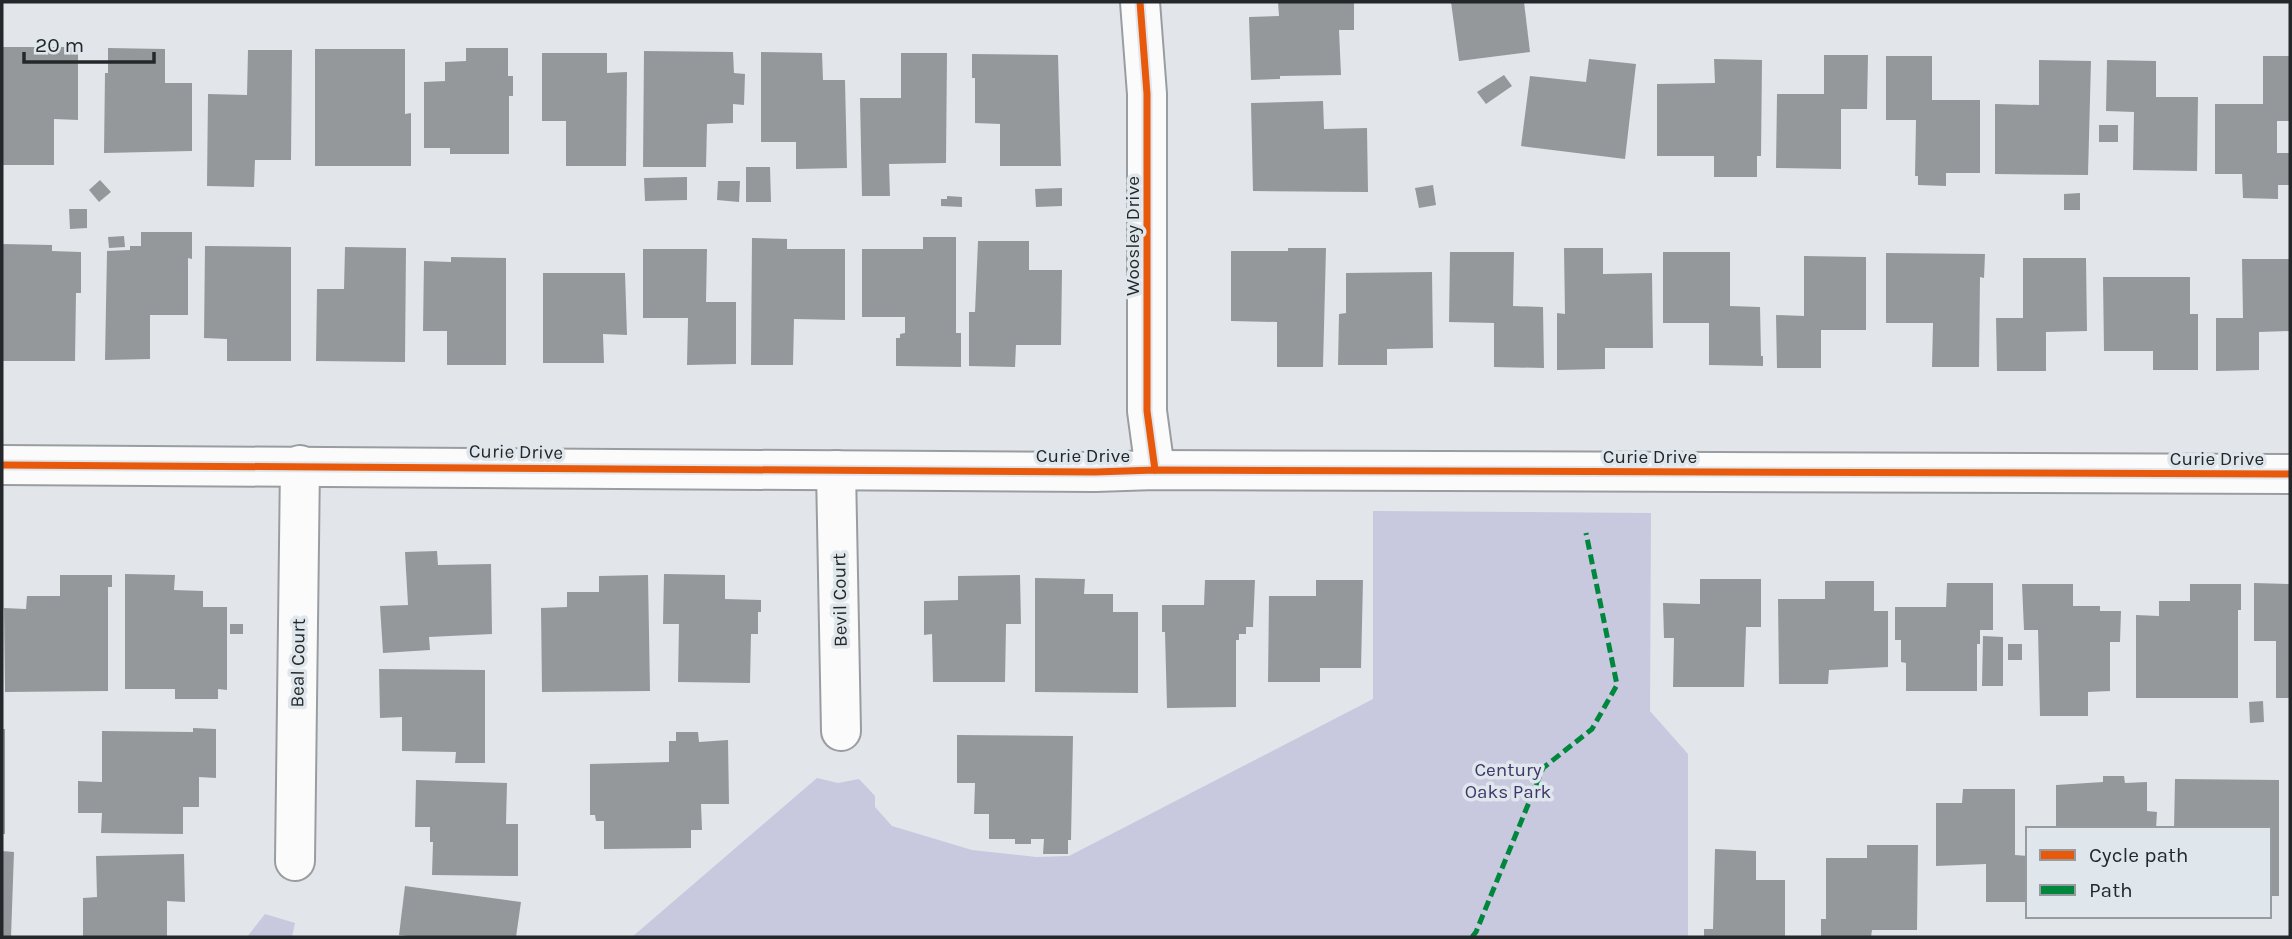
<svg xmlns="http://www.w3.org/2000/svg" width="2292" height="939" viewBox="0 0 2292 939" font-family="Karla,sans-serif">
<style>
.green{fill:#c8c8de}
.building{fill:#95989b}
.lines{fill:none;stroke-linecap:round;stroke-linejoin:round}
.minor-casing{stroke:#9a9da0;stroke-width:42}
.minor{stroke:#fbfbfc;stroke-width:38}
.quiet{stroke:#00873e;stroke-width:5;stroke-dasharray:10 5;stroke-linecap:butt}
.cycleway-casing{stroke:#dfe7ed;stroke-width:11}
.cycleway{stroke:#e8590c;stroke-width:7}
.labels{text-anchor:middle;stroke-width:7;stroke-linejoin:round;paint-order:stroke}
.street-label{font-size:19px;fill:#25282a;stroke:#dfe7ed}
.park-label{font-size:19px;fill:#3f3769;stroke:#dfe7ed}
</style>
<rect width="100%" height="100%" fill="#e2e6ea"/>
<!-- green -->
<g class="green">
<polygon points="1373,511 1651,513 1650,711 1688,754 1688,937 632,937 817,778 838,783 859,779 875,796 875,807 892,826 972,850 1036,857 1069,856 1373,699"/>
<polygon points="265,914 295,923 292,937 247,937"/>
</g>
<!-- building -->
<g class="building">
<polygon points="1278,2 1354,2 1354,30 1339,30 1341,75 1280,76 1280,79 1251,80 1249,17 1279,16"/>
<polygon points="1451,2 1524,2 1530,52 1459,61"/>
<polygon points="2,47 78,47 78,120 54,119 54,165 2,165"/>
<polygon points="108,48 165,49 165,83 192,83 192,151 104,153 105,73 108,73"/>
<polygon points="466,48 508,48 508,76 513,76 513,96 509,96 509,154 450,154 450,148 424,148 424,82 445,81 445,62 466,61"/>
<polygon points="315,49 405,49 405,114 411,113 411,166 315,166"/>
<polygon points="248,50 292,50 291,160 255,160 254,187 207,186 208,94 247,95"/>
<polygon points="644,51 733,52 734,73 745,74 744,105 733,104 733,123 707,124 706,167 643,167"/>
<polygon points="761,52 822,53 823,80 845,80 847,168 796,169 796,142 761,142"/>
<polygon points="542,53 607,53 607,73 627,72 626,166 566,166 566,121 542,121"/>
<polygon points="901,53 947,53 946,163 889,164 890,196 862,196 860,98 901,98"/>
<polygon points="972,54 1058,55 1061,166 1000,166 1000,124 975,123 975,78 972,78"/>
<polygon points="1824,55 1868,55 1867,109 1841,109 1841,169 1776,168 1777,94 1824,94"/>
<polygon points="1886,56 1932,56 1932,100 1980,100 1980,173 1946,173 1946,186 1918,185 1918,176 1915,176 1916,120 1886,120"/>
<polygon points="2263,56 2290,56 2290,121 2277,121 2277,153 2290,153 2290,185 2278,185 2278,199 2243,198 2242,174 2215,174 2215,104 2263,104"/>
<polygon points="1589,59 1636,64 1625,159 1521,146 1530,76 1586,82"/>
<polygon points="1714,59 1762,60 1761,156 1757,156 1757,177 1714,177 1714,156 1657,156 1657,84 1715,83"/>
<polygon points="2039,60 2091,61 2088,175 1995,174 1995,104 2039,105"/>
<polygon points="2107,60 2156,61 2156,97 2198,97 2197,171 2133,170 2134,112 2106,111"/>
<polygon points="1504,75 1512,86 1486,104 1477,92"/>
<polygon points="1323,101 1324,129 1367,128 1368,192 1253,191 1251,103"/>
<rect x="2099" y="125" width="19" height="17"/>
<polygon points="746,167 770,167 771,202 746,202"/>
<polygon points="687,177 687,200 645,201 644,178"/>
<polygon points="100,180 111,192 99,202 89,190"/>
<polygon points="718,181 740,181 739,202 717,200"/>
<polygon points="1433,185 1436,205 1419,208 1415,188"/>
<polygon points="1062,188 1062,206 1036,207 1035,189"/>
<polygon points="2080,193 2080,210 2064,210 2064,194"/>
<polygon points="947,196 962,197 962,207 941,206 941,199 947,199"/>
<polygon points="69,209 87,209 87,228 70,229"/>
<polygon points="141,232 192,232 192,259 188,258 188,315 150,315 150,359 105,360 107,251 130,250 130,246 141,246"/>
<polygon points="124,236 125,247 109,248 108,237"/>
<polygon points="923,237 956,237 956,333 961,333 961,367 896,366 896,338 900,338 900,334 905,333 905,317 862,317 862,249 923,249"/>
<polygon points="752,238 787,239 787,249 845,249 845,320 794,319 793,365 751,365"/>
<polygon points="978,241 1029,241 1029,270 1062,270 1061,345 1016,345 1015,367 969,366 969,312 975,312"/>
<polygon points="2,244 52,245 52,251 81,252 81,293 76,293 75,361 2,361"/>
<polygon points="205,246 291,247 291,361 227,361 227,339 204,338"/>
<polygon points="345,247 406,248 405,362 316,361 317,289 344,289"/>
<polygon points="1288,248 1326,248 1323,367 1277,367 1277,322 1231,321 1231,251 1288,251"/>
<polygon points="1564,248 1603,248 1603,274 1652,273 1653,348 1605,348 1605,369 1557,370 1557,313 1565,314"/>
<polygon points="643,249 707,249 706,302 736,302 736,364 687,365 688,318 643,318"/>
<polygon points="1450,252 1514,252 1513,306 1543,307 1544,368 1494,367 1494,323 1449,322"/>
<polygon points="1663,252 1730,252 1730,306 1760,307 1761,356 1763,356 1763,366 1709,365 1709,323 1663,323"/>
<polygon points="1886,253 1985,254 1984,278 1980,277 1979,367 1932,367 1933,323 1886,323"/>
<polygon points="1804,256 1866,257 1866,330 1821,330 1821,368 1777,368 1776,315 1804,316"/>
<polygon points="451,257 506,258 506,365 447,365 447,331 423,331 424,261 451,262"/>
<polygon points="2023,258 2086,258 2087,331 2046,332 2046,371 1997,371 1996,318 2023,318"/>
<polygon points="2242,259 2290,259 2290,331 2259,332 2259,370 2216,371 2216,318 2243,318"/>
<polygon points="1432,272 1433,348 1387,349 1387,365 1338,365 1339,314 1346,313 1346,273"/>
<polygon points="543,273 625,273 627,335 603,334 604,363 543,363"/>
<polygon points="2103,277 2190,277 2190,314 2198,314 2198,370 2153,370 2153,351 2104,351"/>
<polygon points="437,551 438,565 491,564 492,634 429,637 430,650 383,653 380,606 408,605 405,552"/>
<polygon points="125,574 175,575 174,590 203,591 203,607 227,607 227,690 218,689 218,699 175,699 175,689 125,689"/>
<polygon points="664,574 725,575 725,599 761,600 761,612 758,612 758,634 751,634 750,683 678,682 679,624 663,624"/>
<polygon points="60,575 112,575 112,587 108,587 108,691 5,692 4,608 26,609 27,596 60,596"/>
<polygon points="648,575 650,691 542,692 541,608 567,607 567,592 599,592 599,576"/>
<polygon points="1020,575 1021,624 1006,624 1005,682 933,682 932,634 924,635 924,601 958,600 958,576"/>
<polygon points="1035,578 1085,579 1084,594 1113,594 1113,612 1138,612 1138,693 1035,692"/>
<polygon points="1700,579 1761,579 1761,627 1746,627 1744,687 1673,687 1674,638 1664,638 1663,603 1700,604"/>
<polygon points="1205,580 1255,580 1253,627 1246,627 1246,634 1239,634 1239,640 1236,640 1236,707 1167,708 1165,632 1162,632 1162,605 1204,605"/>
<polygon points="1316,580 1363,580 1361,668 1320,668 1320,682 1268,682 1269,596 1316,596"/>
<polygon points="1825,581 1874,581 1874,611 1888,611 1888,667 1829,670 1828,684 1779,684 1778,599 1825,599"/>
<polygon points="1947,583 1993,583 1993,630 1980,630 1980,644 1977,644 1977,691 1906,691 1906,663 1901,662 1901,640 1895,640 1895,607 1946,607"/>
<polygon points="2254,583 2290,584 2290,698 2276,698 2276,641 2254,641"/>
<polygon points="2022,584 2073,584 2073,606 2100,606 2100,611 2121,611 2120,642 2110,642 2110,691 2088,692 2088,716 2040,716 2038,630 2024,630"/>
<polygon points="2190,584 2241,584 2241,610 2238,610 2238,698 2136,698 2136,615 2159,616 2159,601 2190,601"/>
<rect x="230" y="624" width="13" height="10"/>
<polygon points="1983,636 2003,637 2003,686 1982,686"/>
<rect x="2008" y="644" width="14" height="16"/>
<polygon points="379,669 485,670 485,763 455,763 456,752 402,751 402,717 380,718"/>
<polygon points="2263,701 2264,722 2250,723 2249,702"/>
<polygon points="193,728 216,729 216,778 199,777 199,807 183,807 183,834 101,833 102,813 78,813 78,781 102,782 102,731 193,732"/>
<rect x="2" y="729" width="3" height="105"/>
<polygon points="676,732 698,732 699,742 728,740 729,804 701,804 702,830 691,830 691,848 604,849 604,821 596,821 595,815 590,815 590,764 669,762 669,741 676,741"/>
<polygon points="957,735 1073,736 1071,840 1068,840 1068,854 1043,854 1044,839 1031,839 1031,844 1015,844 1015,839 989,839 989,814 974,814 975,783 957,783"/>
<polygon points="2103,776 2124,776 2125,783 2147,782 2147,811 2157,812 2156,829 2056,829 2056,785 2103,782"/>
<polygon points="2175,779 2279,780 2279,896 2269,896 2269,829 2174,829"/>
<polygon points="416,780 507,783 506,824 518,824 518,876 432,875 433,842 430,842 430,827 415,827"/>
<polygon points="1963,789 2015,789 2015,855 2028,856 2028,902 1986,902 1986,864 1936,866 1936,803 1962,803"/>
<polygon points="1867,845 1918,845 1917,930 1872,930 1871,937 1821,937 1821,919 1826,919 1826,858 1867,858"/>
<polygon points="1715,849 1756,851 1756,880 1785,880 1785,937 1704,937 1704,929 1713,929"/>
<polygon points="2,851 14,852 11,937 2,937"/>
<polygon points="184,854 185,902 167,901 167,937 83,937 83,898 97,897 96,856"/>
<polygon points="405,886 521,902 516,937 417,937 399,935"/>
</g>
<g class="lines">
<defs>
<g id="minor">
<polyline points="1140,2 1147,94 1147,411 1155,470"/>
<polyline points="2,465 1095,472 1155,470 2290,474"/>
<polyline points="836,470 841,731"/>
<polyline points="295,861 300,465"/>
</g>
</defs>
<!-- minor casing -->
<use href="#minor" class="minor-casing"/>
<!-- minor -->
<use href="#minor" class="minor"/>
<!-- quiet -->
<polyline class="quiet" points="1472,937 1476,932 1543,768 1592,729 1617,685 1586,533"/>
<defs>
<g id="cycleway">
<polyline points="1140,2 1147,94 1147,411 1155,470"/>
<polyline points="2,465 1095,472 1155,470 2290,474"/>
</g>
</defs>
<!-- cycleway casing -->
<use href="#cycleway" class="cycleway-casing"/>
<!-- cycleway -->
<use href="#cycleway" class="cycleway"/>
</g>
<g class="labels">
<!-- street labels -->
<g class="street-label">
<text transform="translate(1132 236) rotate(-90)" y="7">Woosley Drive</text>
<text transform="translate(516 451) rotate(1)" y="7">Curie Drive</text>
<text x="1083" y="462">Curie Drive</text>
<text x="1650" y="463">Curie Drive</text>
<text x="2217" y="465">Curie Drive</text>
<text transform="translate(839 600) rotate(-91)" y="7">Bevil Court</text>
<text transform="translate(297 663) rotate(-89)" y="7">Beal Court</text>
</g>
<!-- park labels -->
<g class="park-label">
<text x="1508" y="776">Century<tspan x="1508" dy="22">Oaks Park</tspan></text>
</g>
</g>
<!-- border -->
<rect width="2292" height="939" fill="none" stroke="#25282a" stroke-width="7"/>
<!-- legend -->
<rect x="2026" y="827" width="245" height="91" fill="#dfe7ed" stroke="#959b9f" stroke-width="2"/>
<rect x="2040" y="850" width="35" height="10" fill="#e8590c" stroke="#959b9f" stroke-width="2"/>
<text x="2089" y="862" font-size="21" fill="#25282a">Cycle path</text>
<rect x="2040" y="885" width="35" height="10" fill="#00873e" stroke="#959b9f" stroke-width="2"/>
<text x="2089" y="897" font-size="21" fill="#25282a">Path</text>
<!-- scale -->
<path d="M24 52v10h130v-10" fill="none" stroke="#25282a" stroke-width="3.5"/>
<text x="35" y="52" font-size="21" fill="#25282a" stroke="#dfe7ed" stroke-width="5" paint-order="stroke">20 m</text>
</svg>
